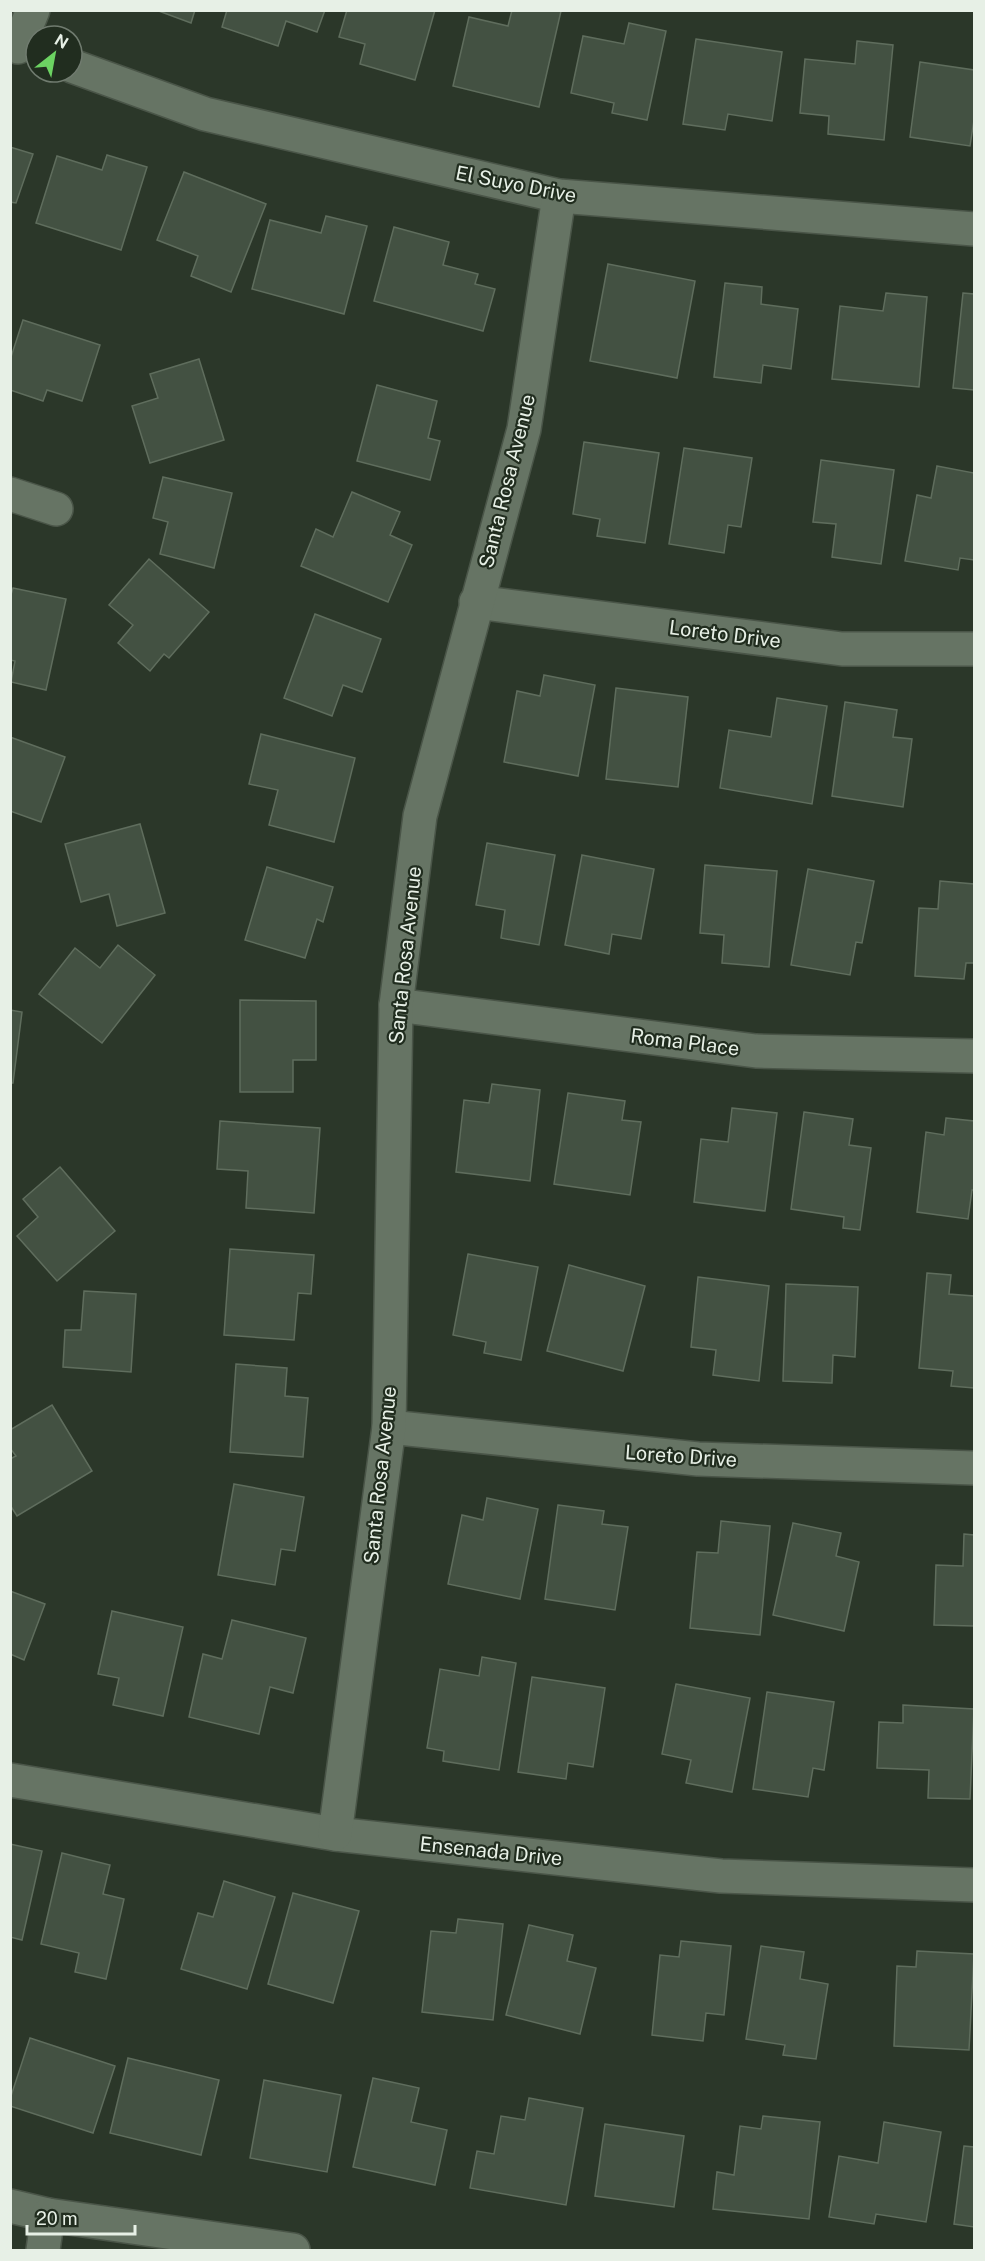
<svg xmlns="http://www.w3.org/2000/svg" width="985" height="2261" viewBox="0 0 985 2261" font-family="'Public Sans',sans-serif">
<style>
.building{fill:#435142;stroke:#5f6d5d;stroke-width:1.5}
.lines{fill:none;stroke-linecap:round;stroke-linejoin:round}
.minor-casing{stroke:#4a5548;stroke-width:36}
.minor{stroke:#667464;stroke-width:33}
.labels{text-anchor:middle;stroke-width:4.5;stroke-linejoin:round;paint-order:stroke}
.street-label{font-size:20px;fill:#e7f0e6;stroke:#212d1f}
</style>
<rect width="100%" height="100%" fill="#2b3729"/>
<!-- building -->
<g class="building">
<polygon points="156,10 195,10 191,23"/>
<polygon points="227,10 325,10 317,32 286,21 278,46 222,27"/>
<polygon points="347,10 435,10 415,80 360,64 365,44 339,37"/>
<polygon points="512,10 561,11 539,107 453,86 469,17 508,26"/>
<polygon points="629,23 666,31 647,120 612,113 614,103 571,93 583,36 624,44"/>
<polygon points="696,39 782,52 772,121 728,114 725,130 683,124"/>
<polygon points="857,41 893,45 884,140 828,134 829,116 800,113 805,59 855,64"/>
<polygon points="920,62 974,70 974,120 970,146 910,137"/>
<polygon points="10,147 33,154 16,203 10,202"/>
<polygon points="107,155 147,167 121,250 36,223 57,156 102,170"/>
<polygon points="184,172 266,204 231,292 191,276 198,256 157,240"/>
<polygon points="326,216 367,226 344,314 252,289 270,220 321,233"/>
<polygon points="394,227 449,242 443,265 478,274 475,284 495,289 483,331 374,301"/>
<polygon points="608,264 695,281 677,378 590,361"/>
<polygon points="725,283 762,287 761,304 798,309 791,369 763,365 761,383 714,377"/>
<polygon points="886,293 927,297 919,387 832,379 840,306 883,311"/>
<polygon points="963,293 974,294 974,390 953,388"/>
<polygon points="23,320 100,345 82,401 47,390 43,401 10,390 10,360"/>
<polygon points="199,359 224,440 150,463 132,406 158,398 150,374"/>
<polygon points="377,385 437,401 428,438 440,441 430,480 357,461"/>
<polygon points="584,442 659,453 645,543 597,536 600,519 573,514"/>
<polygon points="684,448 752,458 741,527 728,525 724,553 669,544"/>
<polygon points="821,460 894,470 881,564 832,557 836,524 813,522"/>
<polygon points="937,466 974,473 974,560 960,558 958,570 905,561 917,495 931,498"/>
<polygon points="163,477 232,493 214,568 160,554 168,522 153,518"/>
<polygon points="352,492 400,512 390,535 412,545 388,602 301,566 316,529 333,537"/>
<polygon points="149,559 209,612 169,658 164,654 150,671 118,643 133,625 109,605"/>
<polygon points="13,588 66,599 46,690 11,682 15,661 10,660 10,598"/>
<polygon points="315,614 381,639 362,692 343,685 332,716 284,698"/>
<polygon points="544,675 595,685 578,776 504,762 517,691 540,696"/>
<polygon points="616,688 688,697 678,787 606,779"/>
<polygon points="777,698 827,706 812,804 720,788 729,730 771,737"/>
<polygon points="845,702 897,710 893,737 912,739 903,807 832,796"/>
<polygon points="261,734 355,758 334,842 269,825 278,790 249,784"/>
<polygon points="10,737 65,757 41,822 10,811"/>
<polygon points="140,824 165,913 117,926 109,894 81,902 65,844"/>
<polygon points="487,843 555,855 539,945 501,938 505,910 476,905"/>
<polygon points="582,855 654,869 641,939 612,934 609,954 565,945"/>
<polygon points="705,865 777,871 769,967 722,963 724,935 700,933"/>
<polygon points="267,867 333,887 323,922 317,919 305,958 245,940"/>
<polygon points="808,869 874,881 862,943 856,942 850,975 791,965"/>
<polygon points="940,881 974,884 974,963 966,963 964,979 915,976 919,908 938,909"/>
<polygon points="118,945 155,975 102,1043 39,994 75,948 100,968"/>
<polygon points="240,1000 316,1001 316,1060 293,1060 293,1092 240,1092"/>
<polygon points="10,1010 22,1012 13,1083 10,1083"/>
<polygon points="492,1084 540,1090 530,1181 456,1172 464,1100 489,1103"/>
<polygon points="568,1093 625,1101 622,1120 641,1122 630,1195 554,1184"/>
<polygon points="732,1108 777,1113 765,1211 694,1202 701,1139 728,1142"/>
<polygon points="804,1112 853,1119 849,1145 871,1148 860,1230 843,1228 844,1217 791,1209"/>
<polygon points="946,1118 974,1121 974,1190 972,1190 968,1219 917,1212 926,1132 944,1135"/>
<polygon points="220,1121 320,1128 314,1213 246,1208 248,1171 217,1169"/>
<polygon points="60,1167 115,1231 57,1281 17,1236 38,1217 23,1199"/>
<polygon points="230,1249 314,1255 311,1294 298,1293 294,1340 224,1335"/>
<polygon points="468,1254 538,1267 521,1360 484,1353 486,1342 453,1335"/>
<polygon points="569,1265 645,1286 623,1371 547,1351"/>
<polygon points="927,1273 951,1275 949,1294 974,1296 974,1388 951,1386 953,1371 919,1368"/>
<polygon points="698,1277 769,1286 759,1381 713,1375 716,1350 691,1347"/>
<polygon points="786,1284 858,1287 855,1357 833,1355 832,1383 783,1381"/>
<polygon points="84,1291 136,1294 131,1372 63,1367 65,1330 81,1330"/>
<polygon points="236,1364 287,1368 285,1396 308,1398 303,1457 230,1452"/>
<polygon points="52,1405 92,1471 17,1516 10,1505 10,1459 16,1456 10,1448 10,1430"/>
<polygon points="234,1484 304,1497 295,1551 281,1549 275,1585 218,1575"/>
<polygon points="487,1498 538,1509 520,1599 448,1584 462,1515 483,1520"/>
<polygon points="558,1505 604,1511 602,1524 628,1527 615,1610 545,1599"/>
<polygon points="721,1521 770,1526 760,1635 690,1628 697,1552 718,1553"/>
<polygon points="793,1523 841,1533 836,1556 859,1562 844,1631 773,1615"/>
<polygon points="964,1534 974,1535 974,1626 934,1625 936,1565 963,1566"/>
<polygon points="10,1591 45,1604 24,1660 10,1654"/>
<polygon points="112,1611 183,1627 163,1716 113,1705 119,1678 98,1674"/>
<polygon points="232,1620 306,1638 293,1693 270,1687 259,1734 189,1717 203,1654 222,1659"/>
<polygon points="482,1657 516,1663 499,1770 443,1761 444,1751 427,1748 440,1669 479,1676"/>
<polygon points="532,1677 605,1688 593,1767 568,1763 566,1779 518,1772"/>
<polygon points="676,1684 750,1698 732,1792 686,1783 691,1760 662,1754"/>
<polygon points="767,1692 834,1702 824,1770 813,1768 808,1797 753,1789"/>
<polygon points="903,1705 974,1709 970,1799 928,1798 929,1770 877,1768 879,1722 903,1723"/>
<polygon points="10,1844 42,1851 22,1940 10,1937"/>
<polygon points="62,1853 110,1865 103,1894 124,1899 106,1979 75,1972 79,1953 41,1944"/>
<polygon points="224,1881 275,1897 247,1989 181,1969 198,1913 213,1917"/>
<polygon points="293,1893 359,1911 333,2003 268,1984"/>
<polygon points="458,1919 503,1924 493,2020 422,2012 431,1931 456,1933"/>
<polygon points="529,1925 573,1935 567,1961 596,1968 580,2034 506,2015"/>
<polygon points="681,1941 731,1946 724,2015 706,2013 703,2041 652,2035 660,1955 679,1957"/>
<polygon points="761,1946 804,1952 800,1979 828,1984 816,2059 783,2055 785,2045 746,2039"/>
<polygon points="917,1951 974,1954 969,2050 894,2046 897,1966 916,1967"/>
<polygon points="30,2038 115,2066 93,2133 10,2106 10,2099"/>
<polygon points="128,2058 219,2080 201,2155 110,2133"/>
<polygon points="373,2078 419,2088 411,2122 447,2130 435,2185 353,2167"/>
<polygon points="264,2080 341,2095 327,2172 250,2158"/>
<polygon points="529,2098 583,2108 566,2205 470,2188 477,2151 494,2154 501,2116 525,2120"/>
<polygon points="763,2116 820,2122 809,2219 713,2209 717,2172 734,2175 740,2126 761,2129"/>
<polygon points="884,2122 941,2132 926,2222 876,2214 874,2224 829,2217 839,2156 878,2163"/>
<polygon points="605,2124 684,2136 674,2207 595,2196"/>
<polygon points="964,2146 974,2147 974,2227 954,2224"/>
</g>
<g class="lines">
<defs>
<g id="minor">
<polyline points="18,47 33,10"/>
<polyline points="72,66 205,114 559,196 974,229"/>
<polyline points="10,494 56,509"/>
<polyline points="476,602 842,649 974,649"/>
<polyline points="396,1005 756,1051 974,1056"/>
<polyline points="389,1427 698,1459 974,1468"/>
<polyline points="10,1780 335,1834 721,1876 974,1885"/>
<polyline points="335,1834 389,1427 396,1005 420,816 524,429 559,196"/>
<polyline points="10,2206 48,2215 293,2250"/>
<polyline points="43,2250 48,2215"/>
</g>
</defs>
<!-- minor casing -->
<use href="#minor" class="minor-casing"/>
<!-- minor -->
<use href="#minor" class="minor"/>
</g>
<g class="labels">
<!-- street labels -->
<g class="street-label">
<text transform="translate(516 184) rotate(11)" y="7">El Suyo Drive</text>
<text transform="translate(507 481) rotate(-76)" y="7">Santa Rosa Avenue</text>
<text transform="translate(725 634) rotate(7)" y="7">Loreto Drive</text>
<text transform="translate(405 955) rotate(-84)" y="7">Santa Rosa Avenue</text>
<text transform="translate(685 1042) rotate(7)" y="7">Roma Place</text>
<text transform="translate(681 1456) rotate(4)" y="7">Loreto Drive</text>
<text transform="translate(380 1475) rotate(-84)" y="7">Santa Rosa Avenue</text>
<text transform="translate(491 1851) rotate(6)" y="7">Ensenada Drive</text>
</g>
</g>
<!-- border -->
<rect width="985" height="2261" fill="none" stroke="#e7f0e6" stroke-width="24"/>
<!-- north arrow -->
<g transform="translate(54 54) rotate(31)"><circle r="28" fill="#212d1f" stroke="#707b6f" stroke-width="1.5"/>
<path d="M0-4.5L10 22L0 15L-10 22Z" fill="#6cd362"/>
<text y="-9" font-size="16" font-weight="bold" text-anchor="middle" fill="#e7f0e6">N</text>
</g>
<!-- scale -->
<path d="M27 2225v9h108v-9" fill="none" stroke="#e7f0e6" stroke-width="3"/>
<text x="36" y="2225" font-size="18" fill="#e7f0e6" stroke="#212d1f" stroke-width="4.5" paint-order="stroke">20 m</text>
</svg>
